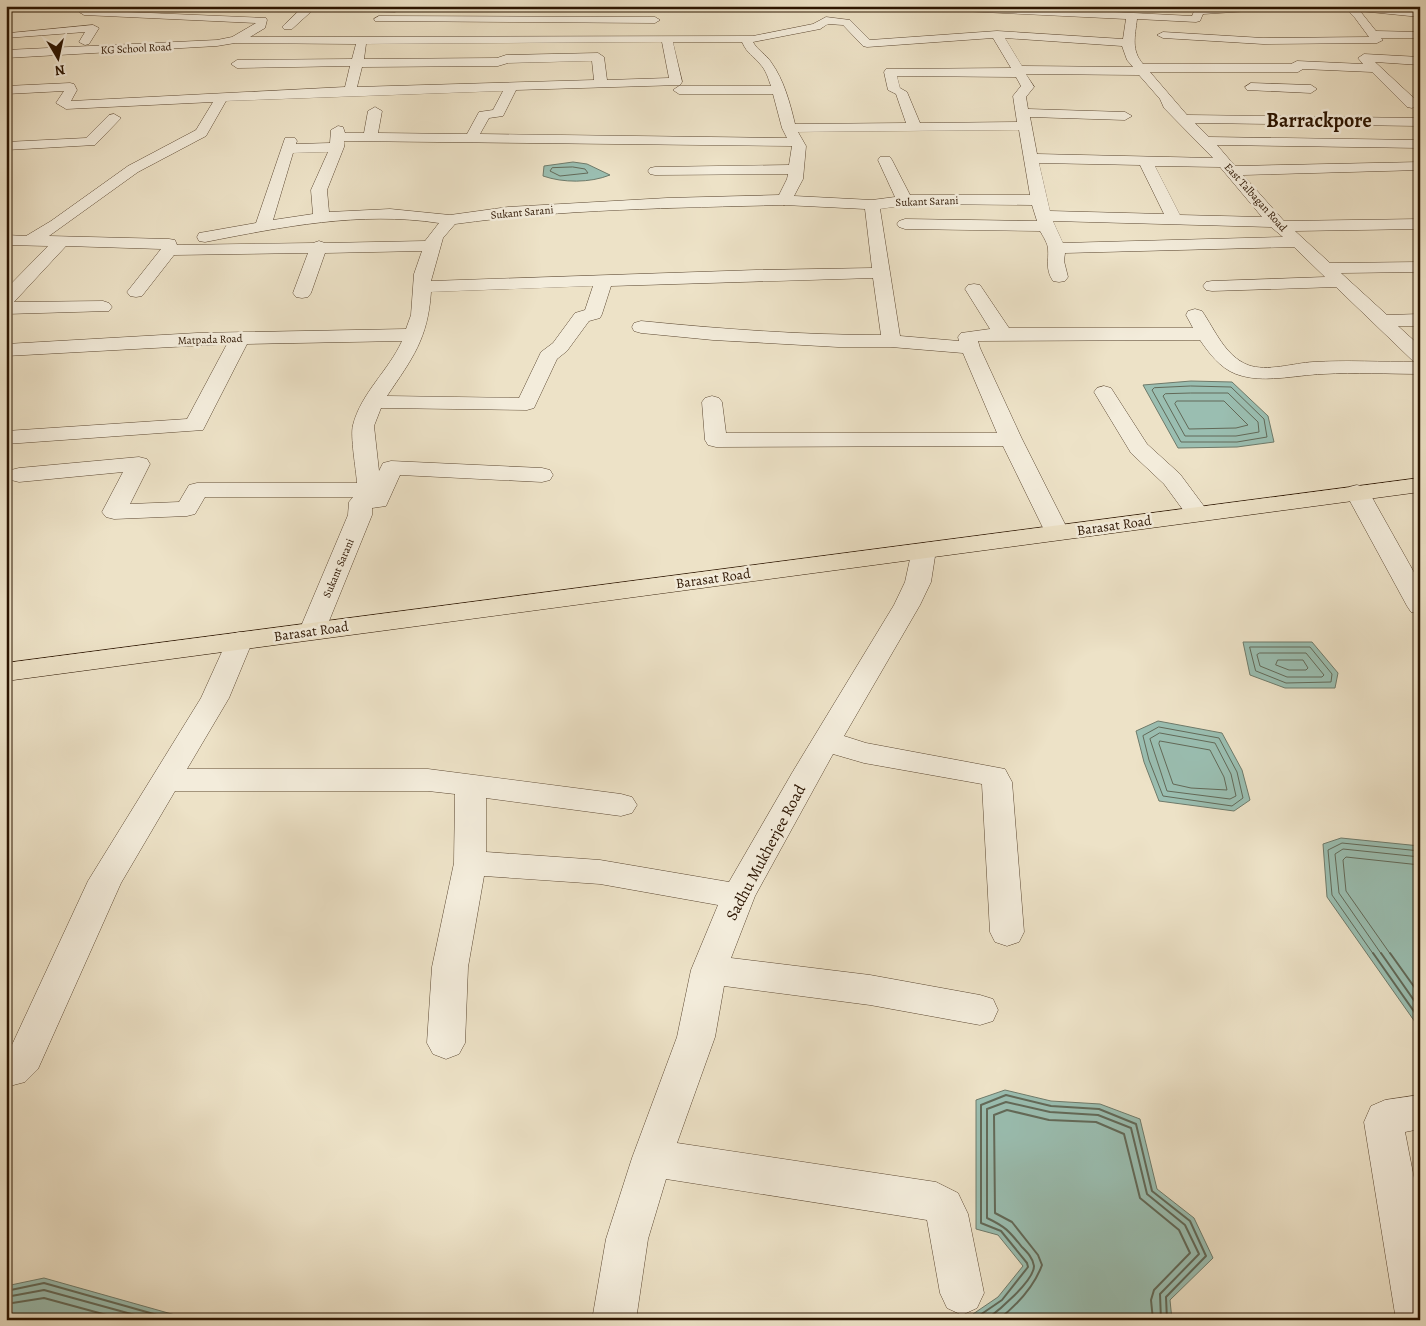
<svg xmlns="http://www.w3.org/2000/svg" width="1426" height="1326" viewBox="0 0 1426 1326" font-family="Alegreya,serif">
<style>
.water{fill:#9abeb1;stroke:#6e7a6a}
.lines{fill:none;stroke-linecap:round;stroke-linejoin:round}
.shore-far1{stroke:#626958;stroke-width:1}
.shore{stroke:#626958;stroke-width:2}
.minor-casing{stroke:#5c4832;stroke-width:1}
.major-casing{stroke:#2b1400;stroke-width:1}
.minor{fill:#f3ecdb;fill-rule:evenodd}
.major{fill:#ede2c7;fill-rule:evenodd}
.labels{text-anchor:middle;stroke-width:5;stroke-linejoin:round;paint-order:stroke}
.far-street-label{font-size:11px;fill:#2b1400;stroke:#f3ecdb}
.street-label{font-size:14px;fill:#2b1400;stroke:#f3ecdb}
.near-street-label{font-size:16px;fill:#2b1400;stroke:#f3ecdb}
.far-town-label{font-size:20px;font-weight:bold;fill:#2b1400;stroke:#f3ecdb}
</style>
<rect width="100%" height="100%" fill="#ede2c7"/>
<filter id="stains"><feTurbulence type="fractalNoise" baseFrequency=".004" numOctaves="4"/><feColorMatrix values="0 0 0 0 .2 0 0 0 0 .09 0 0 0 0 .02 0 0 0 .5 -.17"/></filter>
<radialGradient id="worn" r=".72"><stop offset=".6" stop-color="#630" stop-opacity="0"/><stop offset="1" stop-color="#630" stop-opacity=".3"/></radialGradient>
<!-- water -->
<g class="water">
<path d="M573 162 587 164 610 175C590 183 563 183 543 176L544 166Z"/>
<polygon points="1191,381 1232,382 1268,416 1274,442 1237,447 1178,448 1143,385"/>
<polygon points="1243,642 1312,642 1338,673 1335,688 1285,688 1250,675"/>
<polygon points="1158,721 1222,733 1242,770 1250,800 1234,811 1159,801 1144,762 1136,731"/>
<polygon points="1341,838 1420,846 1420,1029 1327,897 1323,844"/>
<polygon points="1005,1090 1051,1101 1100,1104 1140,1119 1157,1189 1194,1218 1213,1258 1170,1300 1172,1320 975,1320 973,1314 998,1297 1023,1266 998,1235 976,1229 976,1100"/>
<polygon points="44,1278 193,1320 6,1320 6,1286"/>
</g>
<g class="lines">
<!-- shore-far1 -->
<g class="shore-far1">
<polygon points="573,167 585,169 588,173 560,176 550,171 552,168"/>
<polygon points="1191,386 1231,387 1264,419 1267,437 1237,442 1181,442 1152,390 1154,388"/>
<polygon points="1191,393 1228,393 1258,422 1259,432 1236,436 1185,436 1163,396 1165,394"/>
<polygon points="1177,401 1224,401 1248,425 1236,428 1189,429 1175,404"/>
<polygon points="1250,647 1310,647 1332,674 1331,682 1286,683 1256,671"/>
<polygon points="1260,653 1306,653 1324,675 1322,677 1287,677 1260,666 1257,655"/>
<polygon points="1278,660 1303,660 1308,668 1306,670 1289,670 1276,665"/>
<polygon points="1159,727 1219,738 1237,772 1243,798 1232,806 1163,796 1149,760 1143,736"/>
<polygon points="1160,733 1215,743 1231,774 1236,796 1230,799 1167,791 1150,739"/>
<polygon points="1160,741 1210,750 1224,777 1227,790 1191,788 1173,784 1159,744"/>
<polyline points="1374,955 1332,895 1328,850 1342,843 1420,851"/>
<polyline points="1382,955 1339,893 1335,854 1343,849 1420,857"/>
<polyline points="1391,955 1346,891 1343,860 1346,857 1420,865"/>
</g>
<!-- shore -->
<g class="shore">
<polyline points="1373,953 1420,1020"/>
<polyline points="1381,953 1420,1009"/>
<polyline points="1390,953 1420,995"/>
<polyline points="6,1291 44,1283 175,1320"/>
<polyline points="6,1297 44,1290 153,1320"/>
<polyline points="6,1304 44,1298 125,1320"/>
<polyline points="979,1320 980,1315 1002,1300 1028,1267 1027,1263 1001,1231 981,1223 981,1105 1006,1095 1051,1106 1099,1109 1136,1124 1152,1191 1190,1221 1206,1256 1166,1297 1167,1320"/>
<path d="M986 1320C998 1311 1034 1281 1034 1266 1033 1258 1027 1252 1022 1247 1009 1231 1006 1227 987 1218V1109L1006 1102 1050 1112 1098 1115 1131 1128 1147 1194 1185 1225 1199 1254 1160 1294 1161 1320"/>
<path d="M998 1320C1017 1305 1034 1287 1042 1265L1038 1255 1012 1222 995 1213 994 1115 1007 1110 1049 1120 1096 1122 1124 1134 1140 1198 1179 1230 1190 1253 1154 1290 1151 1300 1153 1320"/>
</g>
<defs>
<g id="minor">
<polygon points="304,6 397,6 400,9 395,12 314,9 292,29 284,29 282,27 284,25"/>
<path d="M916 6H994L1192 16 1195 9 1199 8 1284 6 1279 9 1203 14 1200 21 1196 22 1137 19C1135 37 1131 50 1143 64H1291L1297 61 1363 64 1358 58 1364 54 1420 57V65L1375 62 1417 101 1419 104 1412 108 1407 107 1372 72 1303 69 1298 72H1150L1187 115 1420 118V126L1195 123 1209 137 1420 140V148L1217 145 1235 166 1420 162V170L1243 175 1284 221 1420 219V229L1295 231 1330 263 1420 262V272L1341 273 1387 315 1420 314V326H1398L1420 346V374C1388 374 1356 372 1323 374 1295 375 1263 384 1236 374 1220 368 1209 353 1200 340L978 341 980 348 1022 439 1069 532 1066 537 1057 539 1048 537 1045 532 1003 446 716 447 708 445 705 440 702 402 705 398 712 396 719 398 722 402 726 433H997L963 353 891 347H838L713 340 641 333 634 331 632 327 634 323 641 321C721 329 801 335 881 335L873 278 611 286 602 314 600 318 589 321 567 351 557 359 534 408 527 410 381 408 374 426 379 471 383 463 391 461 542 468 550 470 553 475 550 480 542 482 400 475 386 506 372 508V515L325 631 321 637 312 639 303 637 299 631 348 515 349 502 353 497H205L195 514 187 516 114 519 106 517 102 512 123 472 19 482 11 480 8 475 11 470 19 468 139 457 147 459 150 464 130 504 179 502 189 485 197 483H357C356 469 350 436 353 425 361 393 389 370 402 341L247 344 203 430 6 444V431L187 419 227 344 6 356V344L197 333 406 329 411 315 414 274 422 251 325 253 311 293 308 297 302 298 296 297 293 293 308 253 174 255 142 296 136 297 130 296 127 292 161 249 66 246 14 302 103 301 109 303 112 307 109 311 6 314V289L48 246 6 245V235L26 236 51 221 128 166 196 130 213 102 66 109 56 103 64 91 6 94V86L70 83 74 84 77 90 71 101 345 87 350 66 237 68 231 64 237 60 352 59 356 44 235 43 217 46 6 58V50L217 40 232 37 256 23 84 15 79 12 80 10 266 18 267 20 265 28 250 37 753 36 813 24 826 17 850 20 870 40 997 31 1123 39 1126 19 921 9ZM828 24 843 25 863 46 867 47 993 38 1011 68 886 69 884 72 888 90 896 94 906 123 795 124C790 103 784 80 771 62 766 54 758 51 753 42L820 29ZM1005 38 1122 46 1127 60 1133 67 1022 66ZM662 42 669 78 607 80 604 57 598 53 506 55 497 58 364 59 366 44ZM673 42H742C748 55 753 55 760 64 766 70 768 78 771 86H679L673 90 679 94H773L782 128 787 138 480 134 489 118 503 116 516 90 680 85 682 82ZM592 61 594 80 357 87 362 67 498 66 508 63ZM1026 74 1139 75 1160 99 1164 108 1213 158 1037 154 1030 117 1125 120 1132 116 1125 112 1028 109 1026 97 1034 87ZM897 76 1016 77 1021 86 1013 96 1017 122 920 123 907 92 900 88ZM503 91 493 110 479 112 467 134 378 133 382 111 375 107 368 111 364 133H345L343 127 338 126 331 130 330 143 296 144 297 141 295 138H285L256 223 205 232 199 233 197 237 199 241 205 242C282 227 360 211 439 223L425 241 325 243 319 241 313 243 177 245 175 240 169 239 49 236 138 172 206 136 226 101ZM1019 130 1030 195H910L892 160 890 157H880L878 160 895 197 872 200 794 196 803 179 806 146 798 132ZM344 141 792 146 789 165 655 167 650 168 648 171 650 174 655 175 788 174 787 179 779 195 667 198 508 207 450 215 390 209 329 212 327 190 344 147ZM328 152 311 190 313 214 273 220 293 153ZM1039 163 1140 165 1164 214 1050 211ZM1155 166 1220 167 1262 217 1180 215ZM915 204 1032 205 1037 221 905 219 899 221 897 224 899 227 905 229 1040 231C1043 236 1048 244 1048 249 1049 261 1045 269 1053 281L1059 282 1065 281 1068 277 1064 261 1065 253 1294 247 1325 277 1212 281 1206 282 1203 286 1206 290 1212 291 1336 287 1413 361 1416 362C1382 362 1347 360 1313 362 1294 363 1267 372 1248 365 1225 356 1215 330 1202 311L1195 309 1188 311 1186 315 1193 328H1009L980 285 974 284 968 285 965 289 990 329 961 333 958 337 959 341 900 336 880 209ZM784 205 865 209 872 268 756 270 431 281 443 238 455 224C564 209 674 208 784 205ZM1053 221 1271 227 1283 237 1063 243ZM593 286 585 310 575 313 553 343 541 352 519 398 387 396C412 359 428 339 431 292Z"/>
<polygon points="1339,6 1377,6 1420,11 1420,17 1360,11 1376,31 1420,32 1420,38 1381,38 1383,40 1377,43 1263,44 1163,38 1157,35 1163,32 1263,38 1369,37 1355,18 1346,9"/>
<polygon points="379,16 655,17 660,20 655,23 375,21 374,19"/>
<polygon points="93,25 99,28 89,44 85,45 79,42 85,32 6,38 6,34 10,33"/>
<polygon points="1251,83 1311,85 1317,89 1311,93 1247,90 1245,87"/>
<polygon points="114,114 121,118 95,145 6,150 6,142 86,138 109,115"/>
<polygon points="1104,386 1111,388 1147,444 1180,474 1209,513 1205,518 1197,520 1189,518 1164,484 1131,453 1094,392 1097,388"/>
<polygon points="1357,485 1365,487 1369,492 1420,583 1420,614 1411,612 1407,606 1345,492 1349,487"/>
<polygon points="924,543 933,545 936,550 931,582 920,605 844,736 866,743 1005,769 1012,782 1024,932 1019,942 1007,946 995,942 990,932 982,784 864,763 833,754 755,896 731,958 870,975 980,995 993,999 998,1010 993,1021 980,1025 870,1005 724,986 715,1037 677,1143 936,1182 958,1193 968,1214 984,1293 977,1308 962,1315 947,1308 940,1293 927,1220 666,1179 648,1239 636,1320 592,1320 606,1239 632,1158 677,1037 691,970 718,905 600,884 484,876 468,967 465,1043 459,1054 446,1059 433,1054 427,1043 432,967 454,863 455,794 428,791 175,791 121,883 38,1069 25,1082 6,1087 6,1051 11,1047 88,881 201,698 230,634 240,632 250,634 253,640 229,698 187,769 428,769 621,794 632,797 637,805 632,813 621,816 486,798 486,852 600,860 729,882 792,773 894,605 905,582 912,550 915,545"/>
<polygon points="1420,1095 1420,1129 1405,1132 1420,1209 1420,1320 1396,1320 1364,1122 1371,1106 1385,1100"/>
</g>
<polygon id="major" points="1420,478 1420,492 6,681 6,663"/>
</defs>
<!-- minor casing -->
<use href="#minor" class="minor-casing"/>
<!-- major casing -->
<use href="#major" class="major-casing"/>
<!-- minor -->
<use href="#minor" class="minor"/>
<!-- major -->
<use href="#major" class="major"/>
</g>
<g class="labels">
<!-- far-street labels -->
<g class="far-street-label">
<text transform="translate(136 48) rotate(-3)" y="4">KG School Road</text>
<text transform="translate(1256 197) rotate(48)" y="4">East Talbagan Road</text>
<text transform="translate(927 201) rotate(-2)" y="4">Sukant Sarani</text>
<text transform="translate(522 212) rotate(-5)" y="4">Sukant Sarani</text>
<text transform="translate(210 339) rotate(-2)" y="4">Matpada Road</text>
<text transform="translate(338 568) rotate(-67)" y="4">Sukant Sarani</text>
</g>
<!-- street labels -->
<g class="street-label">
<text transform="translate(1114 525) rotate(-8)" y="5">Barasat Road</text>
<text transform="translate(713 578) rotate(-8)" y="5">Barasat Road</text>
<text transform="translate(311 631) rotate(-8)" y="5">Barasat Road</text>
</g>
<!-- near-street labels -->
<g class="near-street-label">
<text transform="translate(765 852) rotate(-62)" y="6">Sadhu Mukherjee Road</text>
</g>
<!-- far-town labels -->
<g class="far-town-label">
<text x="1319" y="127">Barrackpore</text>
</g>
</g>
<!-- margin -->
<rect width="1426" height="1326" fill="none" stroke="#ede2c7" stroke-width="25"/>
<rect x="8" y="8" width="1411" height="1311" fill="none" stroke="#2b1400" stroke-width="2.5"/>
<rect x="12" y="12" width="1401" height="1301" fill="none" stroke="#2b1400"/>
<!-- north arrow -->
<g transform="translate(58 58) rotate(171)" stroke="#f3ecdb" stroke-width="4" paint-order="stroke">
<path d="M0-4L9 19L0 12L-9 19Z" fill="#2b1400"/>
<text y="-8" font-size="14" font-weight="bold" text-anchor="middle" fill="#2b1400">N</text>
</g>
<rect width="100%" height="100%" filter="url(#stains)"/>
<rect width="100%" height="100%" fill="url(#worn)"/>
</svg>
